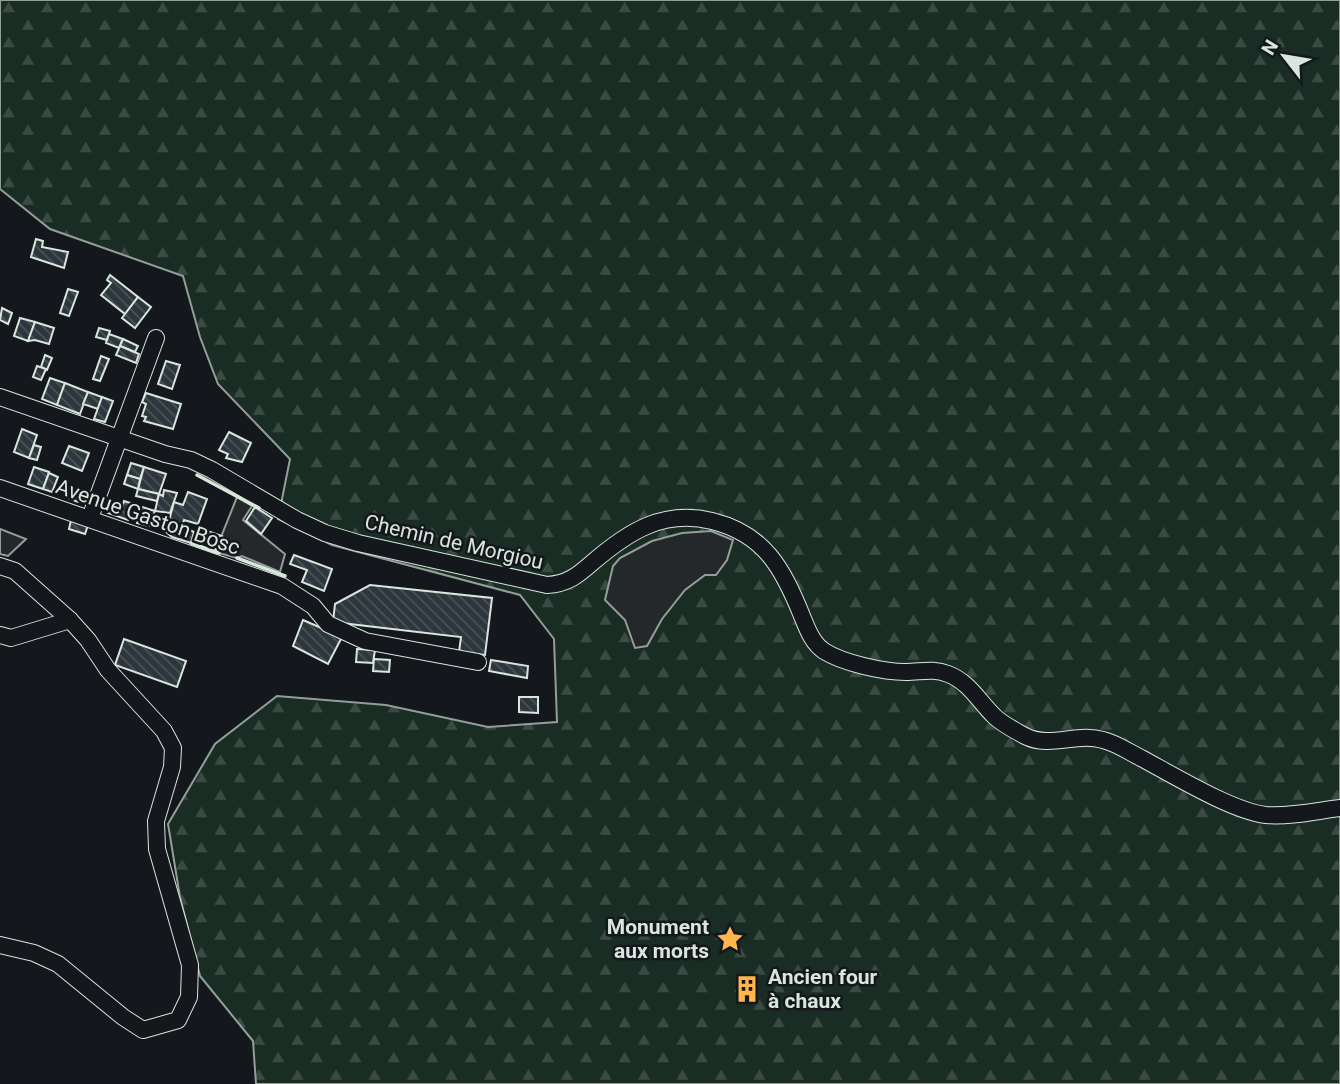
<svg xmlns="http://www.w3.org/2000/svg" width="1340" height="1084" viewBox="0 0 1340 1084" font-family="Roboto,sans-serif">
<style>
.forest{fill:url(#forest-firs);stroke:#939e99;stroke-width:2}
.parking{fill:#24282b;stroke:#939e99;stroke-width:2}
.building{fill:url(#building-back-hatch);stroke:#d8e6dc;stroke-width:2}
.lines{fill:none;stroke-linecap:round;stroke-linejoin:round}
.minor-casing{stroke:#d8e6dc;stroke-width:18}
.minor{stroke:#14181c;stroke-width:16}
.wall{stroke:#d8e6dc;stroke-width:3.5}
.labels{text-anchor:middle;stroke-width:5;stroke-linejoin:round;paint-order:stroke}
.street-label{font-size:21px;fill:#d8e6dc;stroke:#14181c}
.poi-label{font-size:21px;font-weight:bold;fill:#d8e6dc;stroke:#14181c;text-anchor:end}
</style>
<defs>
<pattern id="forest-firs" width="22" height="20" patternUnits="userSpaceOnUse" patternTransform="scale(1.75)"><rect width="22" height="20" fill="#1a2d24"/><path d="M5 1l3.5 6h-7zM16 11l3.5 6h-7z" fill="#3b4b43"/></pattern>
<pattern id="building-back-hatch" width="6" height="6" patternUnits="userSpaceOnUse" patternTransform="scale(1.75)"><rect width="6" height="6" fill="#2c363c"/><path d="M-1 5l2 2M0 0l6 6M5-1l2 2" fill="none" stroke="#4a5358"/></pattern>
</defs>
<rect width="100%" height="100%" fill="#14181c"/>
<!-- forest -->
<polygon class="forest" points="0,0 1340,0 1340,1084 256,1084 253,1041 200,976 180,897 168,824 215,744 277,696 386,705 488,727 557,722 554,639 520,595 332,545 278,519 290,459 218,384 200,337 183,276 50,229 0,189"/>
<!-- parking -->
<g class="parking">
<polygon points="237,497 252,506 243,520 285,554 280,572 242,556 237,558 215,552"/>
<polygon points="0,529 26,539 8,556 0,554"/>
<polygon points="711,531 733,540 727,560 716,575 705,575 685,590 662,619 647,646 635,648 625,620 605,600 613,566 620,558 652,541 682,533"/>
</g>
<!-- building -->
<g class="building">
<polygon points="36,239 43,241 42,247 68,252 64,268 31,257"/>
<polygon points="110,275 138,297 125,314 101,295 111,283 107,280"/>
<polygon points="68,289 78,292 69,316 60,313"/>
<polygon points="138,297 151,307 135,328 122,318"/>
<polygon points="2,308 12,313 8,324 0,320"/>
<polygon points="20,318 35,322 28,341 14,336"/>
<polygon points="35,322 54,328 49,344 35,340 28,341"/>
<polygon points="99,328 110,331 107,340 96,337"/>
<polygon points="109,334 123,339 119,348 106,343"/>
<polygon points="123,339 138,346 135,352 120,346"/>
<polygon points="120,346 139,354 136,363 116,355"/>
<polygon points="45,355 52,358 47,370 41,367"/>
<polygon points="101,356 109,359 100,381 93,379"/>
<polygon points="166,361 180,365 172,389 158,384"/>
<polygon points="37,366 46,369 41,380 33,377"/>
<polygon points="50,378 65,383 57,405 42,399"/>
<polygon points="65,383 88,392 80,414 57,405"/>
<polygon points="88,392 102,397 98,409 83,404"/>
<polygon points="146,393 181,404 173,429 144,421 146,417 142,416 146,404 142,402"/>
<polygon points="102,397 113,401 105,422 94,419"/>
<polygon points="22,429 37,435 29,458 14,452"/>
<polygon points="229,432 251,443 242,462 226,458 228,454 219,450"/>
<polygon points="34,445 41,447 37,460 29,458"/>
<polygon points="69,446 89,453 82,471 62,463"/>
<polygon points="131,463 144,467 140,479 127,475"/>
<polygon points="34,467 49,472 43,489 28,484"/>
<polygon points="144,467 166,474 159,494 138,489"/>
<polygon points="49,473 58,477 52,492 43,489"/>
<polygon points="127,475 140,479 138,489 124,484"/>
<polygon points="138,489 159,494 157,501 136,496"/>
<polygon points="164,490 177,493 170,513 155,511 159,494 163,496"/>
<polygon points="70,491 79,494 81,491 89,494 88,498 78,502 68,498"/>
<polygon points="188,492 207,499 198,524 184,520 182,526 194,532 191,543 172,537 166,532 174,502 183,505"/>
<polygon points="124,501 133,504 128,520 108,513 111,505 122,508"/>
<polygon points="142,507 155,511 149,526 137,523"/>
<polygon points="255,507 272,518 261,534 246,521"/>
<polygon points="71,520 88,525 85,534 69,529"/>
<polygon points="294,555 332,569 324,591 302,582 307,570 290,564"/>
<polygon points="370,585 492,598 485,655 459,652 461,637 333,622 335,604"/>
<polygon points="303,620 342,637 328,664 293,646"/>
<polygon points="124,639 186,661 177,687 115,665"/>
<polygon points="357,649 375,650 373,663 356,662"/>
<polygon points="374,659 390,660 389,672 373,671"/>
<polygon points="491,660 528,666 527,678 489,671"/>
<polygon points="519,697 538,697 538,713 519,712"/>
</g>
<g class="lines">
<defs>
<g id="minor">
<path d="M0 397 165 454 191 460 212 470 297 520 325 533 358 543 547 585C568 584 578 575 593 562 628 532 663 509 712 521 765 534 783 569 802 616 807 628 812 643 824 651 843 663 883 672 906 672 921 672 933 668 948 674 969 682 978 700 994 716 1002 724 1014 730 1025 736 1050 749 1077 732 1103 740 1116 743 1129 752 1141 758 1173 775 1232 811 1266 815 1290 817 1316 811 1340 808"/>
<polyline points="0,488 282,586 313,606 328,624 365,641 478,662"/>
<polyline points="90,518 156,338"/>
<polyline points="0,566 15,571 70,620 88,640 108,670 164,731 173,748 172,767 156,821 157,849 190,965 189,997 178,1020 143,1030 123,1017 58,964 34,953 0,945"/>
<polyline points="0,635 11,638 70,620"/>
</g>
</defs>
<!-- minor casing -->
<use href="#minor" class="minor-casing"/>
<!-- minor -->
<use href="#minor" class="minor"/>
<!-- wall -->
<g class="wall">
<polyline points="197,475 259,508"/>
<polyline points="205,531 222,537 215,552 219,553"/>
<polyline points="191,543 215,552"/>
<polyline points="237,558 285,576"/>
</g>
</g>
<!-- icons -->
<defs>
<symbol id="sight-bare" viewBox="-9 -9 18 18"><path d="M0-6L1.8-2.2L6-1.7L2.9 1.2L3.7 5.4L0 3.3L-3.7 5.4L-2.9 1.2L-6-1.7L-1.8-2.2Z" fill="#ffb74d" stroke="#14181c" stroke-width="2.5" paint-order="stroke"/></symbol>
<symbol id="building-bare" viewBox="-9 -9 18 18"><path d="M-4-6H4V6H1V3H-1V6H-4ZM-2.5-4.3h1.7v1.8h-1.7ZM.8-4.3h1.7v1.8H.8ZM-2.5-1h1.7V.8h-1.7ZM.8-1h1.7V.8H.8Z" fill="#ffb74d" stroke="#14181c" stroke-width="2.5" paint-order="stroke"/></symbol>
</defs>
<g fill-rule="evenodd">
<use href="#sight-bare" x="711" y="920" width="38" height="38"/>
<use href="#building-bare" x="728" y="970" width="38" height="38"/>
</g>
<g class="labels">
<!-- street labels -->
<g class="street-label">
<text transform="translate(148 517) rotate(19)" y="7">Avenue Gaston Bosc</text>
<text transform="translate(454 542) rotate(13)" y="7">Chemin de Morgiou</text>
</g>
<!-- poi labels -->
<g class="poi-label">
<text x="709" y="934">Monument<tspan x="709" dy="24">aux morts</tspan></text>
<text x="768" y="984" text-anchor="start">Ancien four<tspan x="768" dy="24">à chaux</tspan></text>
</g>
</g>
<!-- north arrow -->
<g transform="translate(1284 56) rotate(301)" stroke="#14181c" stroke-width="5" paint-order="stroke">
<path d="M0-5L12 26L0 18L-12 26Z" fill="#d8e6dc"/>
<text y="-10" font-size="19" font-weight="bold" text-anchor="middle" fill="#d8e6dc">N</text>
</g>
</svg>
